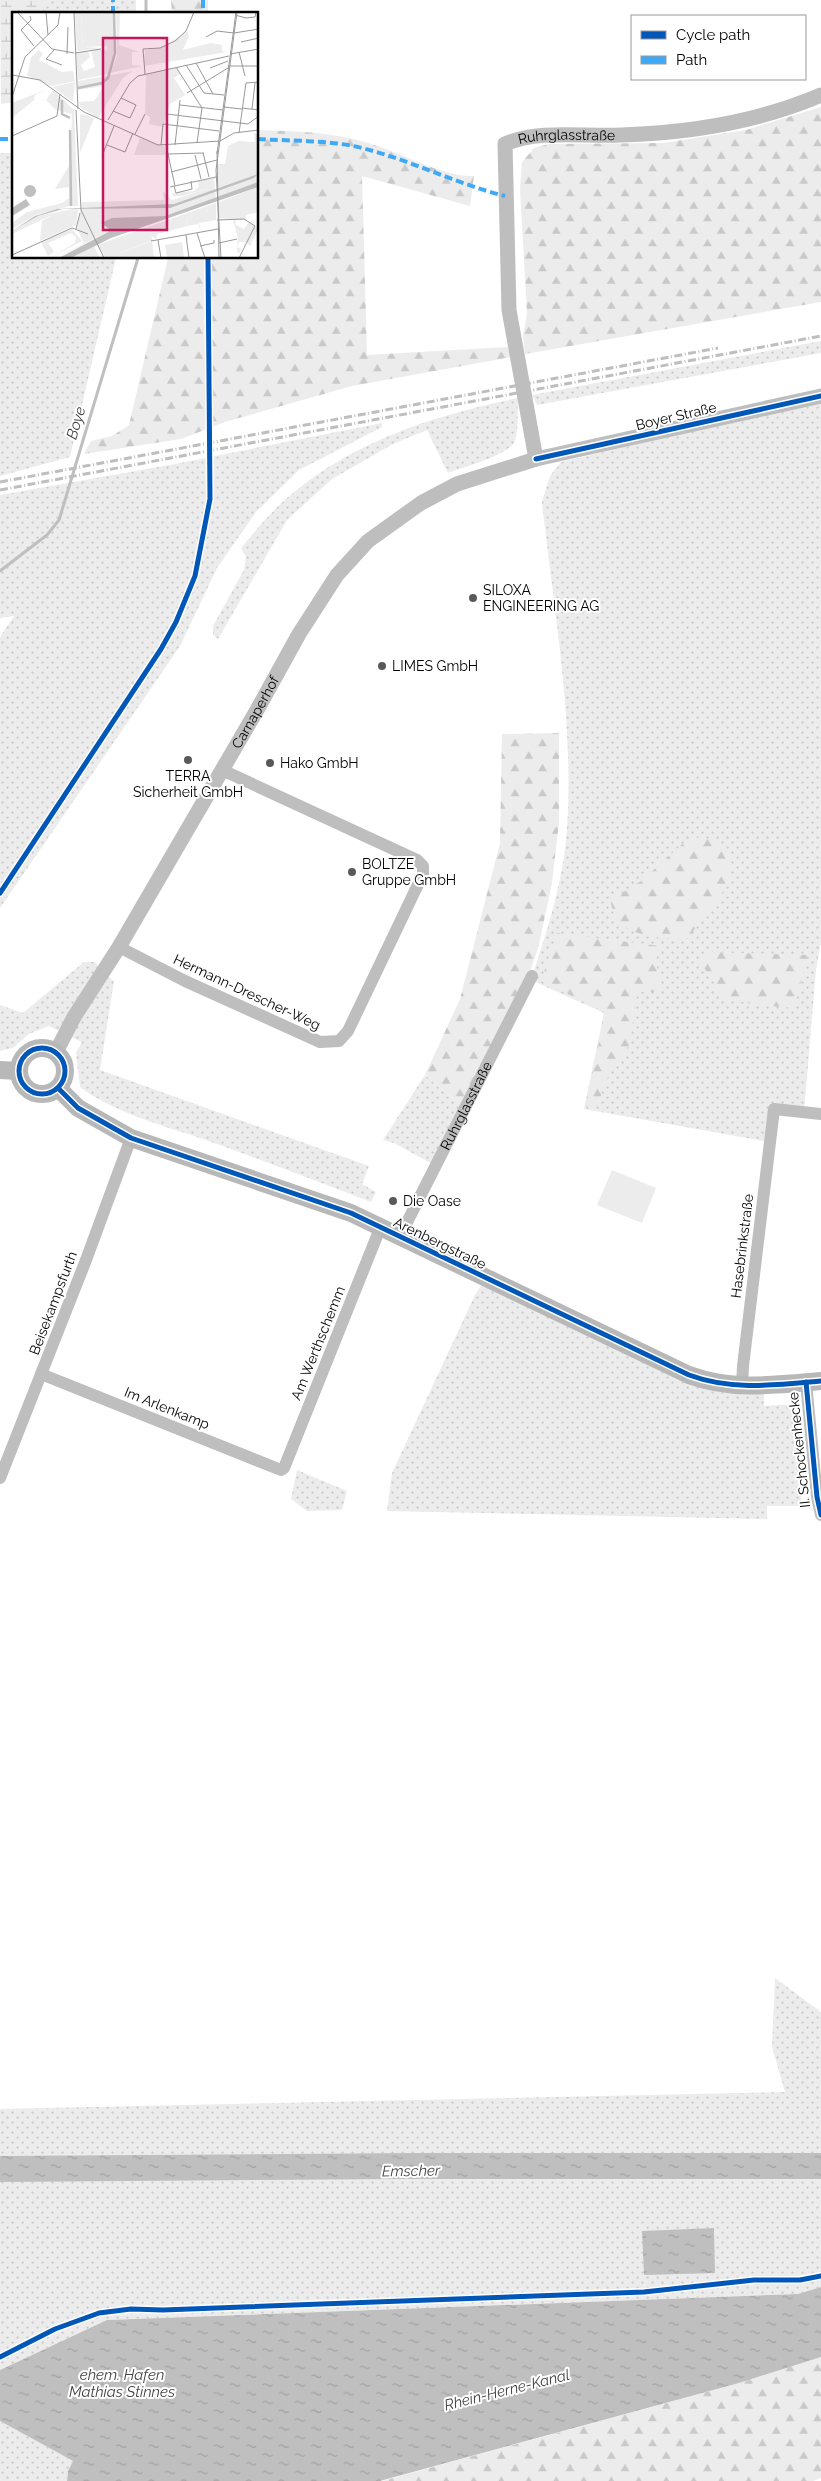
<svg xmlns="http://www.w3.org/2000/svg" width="821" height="2481" viewBox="0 0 821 2481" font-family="Raleway,sans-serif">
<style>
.green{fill:url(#green-dots)}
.forest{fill:url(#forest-firs)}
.wetland{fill:url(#wetland-marsh)}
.pitch{fill:#ececec}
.water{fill:url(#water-ripples)}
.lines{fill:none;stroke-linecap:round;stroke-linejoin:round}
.stream{stroke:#bfbfbf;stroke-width:3}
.minor{stroke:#bebebe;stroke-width:12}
.tertiary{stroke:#bebebe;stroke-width:15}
.secondary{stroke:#b8b8b8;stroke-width:18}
.rail{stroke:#bebebe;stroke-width:3;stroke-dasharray:8 2.5 1 2.5;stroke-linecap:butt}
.quiet{stroke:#3fa9f5;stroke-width:4;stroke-dasharray:8 4;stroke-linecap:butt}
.cycleway-casing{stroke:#fff;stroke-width:8}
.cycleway{stroke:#0057b8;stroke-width:5}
.poi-dot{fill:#595959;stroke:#fff;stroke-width:2}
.labels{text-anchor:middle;stroke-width:4;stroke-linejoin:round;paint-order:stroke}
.street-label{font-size:14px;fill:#000;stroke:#fff}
.poi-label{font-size:14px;fill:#000;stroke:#fff;text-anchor:start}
.water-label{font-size:15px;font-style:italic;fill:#444;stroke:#fff}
.inset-river{fill:none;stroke:#bfbfbf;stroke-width:2.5}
.inset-road{fill:none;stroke:#999;stroke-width:1}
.view{fill:#c2185b;fill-opacity:0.15;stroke:#c2185b;stroke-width:2.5}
.inset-edge{fill:none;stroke:#000;stroke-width:2.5}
</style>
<defs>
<pattern id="green-dots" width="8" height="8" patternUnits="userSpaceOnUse" patternTransform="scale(1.25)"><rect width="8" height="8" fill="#ececec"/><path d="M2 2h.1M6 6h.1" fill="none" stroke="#c9c9c9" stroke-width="1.8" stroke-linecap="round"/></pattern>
<pattern id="forest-firs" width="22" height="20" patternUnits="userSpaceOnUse" patternTransform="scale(1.25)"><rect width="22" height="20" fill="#ececec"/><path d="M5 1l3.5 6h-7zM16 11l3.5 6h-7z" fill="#c9c9c9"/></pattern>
<pattern id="wetland-marsh" width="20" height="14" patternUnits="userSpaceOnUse" patternTransform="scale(1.25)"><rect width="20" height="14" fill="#ececec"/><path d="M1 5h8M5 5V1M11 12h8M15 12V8" fill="none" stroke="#c9c9c9"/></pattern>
<pattern id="water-ripples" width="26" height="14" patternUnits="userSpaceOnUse" patternTransform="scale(1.25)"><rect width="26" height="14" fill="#bfbfbf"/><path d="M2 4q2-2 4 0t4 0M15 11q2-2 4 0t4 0" fill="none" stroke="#a2a2a2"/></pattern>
</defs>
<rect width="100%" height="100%" fill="#fff"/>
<!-- green -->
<g class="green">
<rect x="46" y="0" width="90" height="14"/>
<polygon points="0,153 14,153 14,258 116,258 70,457 0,476"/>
<polygon points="821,341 821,353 537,405 532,395"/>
<path d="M518 398C517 410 519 429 515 441 508 456 464 467 448 473L427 430 393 444 332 479 287 520 218 639 213 635V626L244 570 246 557 241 548C258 528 273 509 293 493 356 440 439 414 518 398Z"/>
<path d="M821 401V942L816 970 804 1112 773 1107 769 1142 584 1109 604 1013 531 980C546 935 561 888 566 841 576 732 554 611 542 502L550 476 561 462Z"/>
<polygon points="382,423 382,427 299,470 256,512 217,568 180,646 0,908 0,637 14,616 0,618 0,495 175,464"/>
<path d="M84 962H95L102 972 114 981 100 1070 369 1166 362 1184 376 1192 371 1202C315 1180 259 1159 203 1139 162 1125 115 1113 80 1087L76 1053 82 1042 49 1026 29 1034 13 1048 0 1051V1005L23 1013Z"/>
<polygon points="425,1075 464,1107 434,1165 394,1143 383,1140"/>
<polygon points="486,1278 662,1363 764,1385 764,1406 796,1404 802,1506 767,1506 767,1519 387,1511 392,1473 475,1295"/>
<polygon points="297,1470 347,1491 342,1510 307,1511 291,1499"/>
<polygon points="775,1978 821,2012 821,2287 798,2294 107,2320 0,2370 0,2109 785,2092 772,2047"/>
<polygon points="0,2421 73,2461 68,2471 67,2481 0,2481"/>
</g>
<!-- forest -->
<g class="forest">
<polygon points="171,0 208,0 208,14 172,14"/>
<polygon points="821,107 821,302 525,354 523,335 527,314 520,189 522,162 534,148 549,144 663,143 746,130"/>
<path d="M258 130C295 131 332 132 368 143 398 151 445 178 474 176L470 206 362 176 367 355 508 347 511 357 352 386 225 422 181 439 84 454 91 441 112 436 129 425 168 258H258Z"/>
<polygon points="559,733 559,822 552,883 538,949 528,976 464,1107 425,1075 460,999 500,843 502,734"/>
<path d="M703 837 725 845C743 887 709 905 689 938 662 940 611 937 611 900L641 881 688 839Z"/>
<path d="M557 933 660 946C652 960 659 974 662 989L660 992H641L637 997 629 1045 603 1085 600 1101 589 1108 586 1106 605 1012 541 981Z"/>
<polygon points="708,952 808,955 794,1008 752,1004 719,997 715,984 698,959"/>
<polygon points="821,2357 821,2478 813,2481 382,2481 739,2383"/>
</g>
<!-- wetland -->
<polygon class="wetland" points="0,0 46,0 46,14 14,14 14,102 1,104"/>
<!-- pitch -->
<polygon class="pitch" points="612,1170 656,1188 642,1223 597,1205"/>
<!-- water -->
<g class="water">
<polygon points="417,2153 821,2153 821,2179 400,2179 0,2182 0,2156"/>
<polygon points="714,2228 715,2273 644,2275 642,2231"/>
<polygon points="821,2287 821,2357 739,2383 380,2481 67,2481 68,2471 73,2461 0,2421 0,2370 107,2320 798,2294"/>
</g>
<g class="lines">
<!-- stream -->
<g class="stream">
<polyline points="146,0 146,14"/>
<polyline points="0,571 47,535 59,520 138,258"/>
</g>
<!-- minor -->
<g class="minor">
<polyline points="119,947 185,981 320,1042 339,1041 348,1031 423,874 423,866 417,860 222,770"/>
<path id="s1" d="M400 1236 532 976"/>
<polyline points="41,1374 281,1470 284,1468 381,1226"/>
<polyline points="806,1382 817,1497 821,1515"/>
<polyline points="742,1386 743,1366 774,1109 821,1114"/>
<polyline points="0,1478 86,1260 131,1138"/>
</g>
<!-- tertiary -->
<g class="tertiary">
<path id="s2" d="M536 459 509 310 505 144C540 129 584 137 621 135 689 133 758 122 821 95"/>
<path id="s3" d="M56 1052 74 1017 119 947 257 710 299 634 337 575 368 541 421 503 457 484 536 459 821 396"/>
</g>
<!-- secondary -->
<g class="secondary">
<circle cx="42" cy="1071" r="23"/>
<polyline points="0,1070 19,1071"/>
<path d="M58 1088 78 1108 131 1138 351 1213 689 1375C732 1391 776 1385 821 1381"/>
</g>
<!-- rail -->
<g class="rail">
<polyline points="0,482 718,348"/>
<polyline points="0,490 821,336"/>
</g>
<!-- quiet -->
<g class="quiet">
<polyline points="203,0 203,14"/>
<polyline points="113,14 113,0"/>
<polyline points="0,139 14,139"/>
<path d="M258 139C289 141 322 140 353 146 405 157 453 183 505 196"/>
</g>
<defs>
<g id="cycleway">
<polyline points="536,459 821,396"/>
<polyline points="0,893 161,649 176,622 195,576 210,499 208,258"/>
<circle cx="42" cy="1071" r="23"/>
<path d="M58 1088 78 1108 131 1138 351 1213 689 1375C732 1391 776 1385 821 1381"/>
<polyline points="806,1382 817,1497 821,1515"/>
<polyline points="0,2357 55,2329 99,2313 131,2309 163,2310 644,2292 754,2280 800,2280 821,2276"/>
</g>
</defs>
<!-- cycleway casing -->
<use href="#cycleway" class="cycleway-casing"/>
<!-- cycleway -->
<use href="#cycleway" class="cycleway"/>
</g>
<!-- markers -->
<g class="poi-dot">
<circle cx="473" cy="598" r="5"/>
<circle cx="382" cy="666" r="5"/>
<circle cx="188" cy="760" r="5"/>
<circle cx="270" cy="763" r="5"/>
<circle cx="352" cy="872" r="5"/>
<circle cx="393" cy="1201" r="5"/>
</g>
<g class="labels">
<!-- street labels -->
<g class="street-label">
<text dy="5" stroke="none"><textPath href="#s2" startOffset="380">Ruhrglasstraße</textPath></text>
<text transform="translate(676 416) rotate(-13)" y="5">Boyer Straße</text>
<text dy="5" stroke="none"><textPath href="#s3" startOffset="394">Carnaperhof</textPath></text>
<text transform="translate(247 992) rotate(25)" y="5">Hermann-Drescher-Weg</text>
<text dy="5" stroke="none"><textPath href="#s1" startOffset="146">Ruhrglasstraße</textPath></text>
<text transform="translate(440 1243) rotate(26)" y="5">Arenbergstraße</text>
<text transform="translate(742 1246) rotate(-83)" y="5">Hasebrinkstraße</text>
<text transform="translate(53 1303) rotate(-69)" y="5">Beisekampsfurth</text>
<text transform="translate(318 1343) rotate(-68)" y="5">Am Werthschemm</text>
<text transform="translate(167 1408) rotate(22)" y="5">Im Arlenkamp</text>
<text transform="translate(799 1450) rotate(-96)" y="5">II. Schockenhecke</text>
</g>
<!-- poi labels -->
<g class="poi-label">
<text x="483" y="595">SILOXA<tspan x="483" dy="16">ENGINEERING AG</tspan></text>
<text x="392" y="671">LIMES GmbH</text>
<text x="280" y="768">Hako GmbH</text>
<text x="188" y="781" text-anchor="middle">TERRA<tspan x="188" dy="16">Sicherheit GmbH</tspan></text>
<text x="362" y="869">BOLTZE<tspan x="362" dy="16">Gruppe GmbH</tspan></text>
<text x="403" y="1206">Die Oase</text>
</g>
<!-- water labels -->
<g class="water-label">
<text transform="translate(76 423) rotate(-73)" y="5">Boye</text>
<text transform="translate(411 2171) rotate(-1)" y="5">Emscher</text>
<text x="122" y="2380">ehem. Hafen<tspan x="122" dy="17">Mathias Stinnes</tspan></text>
<text transform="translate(507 2390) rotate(-14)" y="5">Rhein-Herne-Kanal</text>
</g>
</g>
<!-- overview -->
<g transform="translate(12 12)">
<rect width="246" height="246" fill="#fff"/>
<path d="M63 0H69L71 35 91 36 65 39ZM95 0H101L102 39 97 62 66 68 64 41 76 39 78 45 69 53 72 59 83 55 79 38H95ZM164 55 168 62 162 66 173 83 158 92 151 115 137 112 138 105 133 102 134 62ZM121 59 111 66 86 106 68 95 67 90 82 89 92 74 66 78V69ZM63 70 61 90 41 75 49 73ZM38 76 23 83 22 88 0 106V91ZM41 78 62 98 66 194H59L60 189 58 194 26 202 0 217V211L15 200 50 191 57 186V175L43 177 58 152 60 102 44 98 34 88ZM71 102 82 106 68 141V103ZM242 120 247 125 246 170 206 185V152H213L216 134 226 129 243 130ZM128 126 153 135 154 143H122ZM202 166 204 186 153 204 89 212 97 219 45 246 72 231 65 217 70 190 152 188 151 179 160 188 201 175 170 184H161L160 181 182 179 187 175 186 169ZM204 195V208L187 211 189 220 186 212 175 214 174 207ZM66 196V198L40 203 0 222V219L26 204ZM223 207 224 213 232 217 237 210 246 217 238 234 234 230 230 236 233 230H227L225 235 229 237 227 242 225 239V232L226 226 221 208ZM60 217 70 229 38 246 63 231 64 225 59 221 36 231 42 240 36 244 29 230ZM140 229 142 246H107L105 242ZM170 230 172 246H155L153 233Z" fill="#ececec"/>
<path d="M104 0H108L107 33 128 40H120V53L131 54 98 61 105 44ZM175 19 177 24 171 38 199 31 210 33V39L215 40 132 54 133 38 149 36ZM27 38 31 42 27 48 50 60 61 59 63 69 40 74 15 64 19 45ZM246 175V200L234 203V208L207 206V190ZM204 191V195L174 207 175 214 145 222 144 227 139 224 141 228 105 242 107 246H94L85 233ZM82 234 88 246H61Z" fill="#ececec"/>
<path d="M69 0H95V34L71 35ZM66 198 64 213 28 229 30 209 40 203Z" fill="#ececec"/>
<path d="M243 132 244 149 237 152 233 150 235 133Z" fill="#ececec"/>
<path d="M246 162 242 166 158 196 51 197 26 204 0 219 23 204 45 197 162 192ZM246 170V175L99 226 59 246H47L96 220 97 217 89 211 100 206 153 204ZM12 179a6 6 0 1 1 12 0a6 6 0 1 1-12 0ZM14 187 18 193 0 204V196Z" fill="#bfbfbf"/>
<path class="inset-river" d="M66 76 90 71 96 66 103 41 102 0M50 88V102L58 106M58 118 59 194"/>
<path class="inset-road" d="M5 0 40 37 62 41M34 0 36 23M62 0 66 97M223 3 234 6 243 5 244 0M18 4 19 8 9 18 22 34M194 25 205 19 222 21 247 17M229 30 247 26M42 38 34 47 50 53M227 40 233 64M63 41 89 37M55 42 56 15M218 42 247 37M184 51 201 82M174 53 192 81 212 83M216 54H247M164 55 190 96 185 131M198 56 216 49M133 62 131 37 148 36 163 29 174 19 182 0M0 63 28 68 72 100 146 133 208 129M175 81 216 56M0 85 13 45 46 13 48 0M168 93 211 98M211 95 230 97M230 96 247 98M240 97 243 71M64 98 69 198 92 246M101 99 118 106 124 93 109 86M155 102 236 112 247 104M96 108 118 71 126 64 217 44M227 121 234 71 247 70M123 122 133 102M0 124 45 104 48 82M208 129 222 121 247 118M95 133 113 140 121 121M149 133 151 112 207 119M154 133 163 174M163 133 168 88M205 139 207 246M191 141 197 165M155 142 192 141M205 142 224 0M183 143 189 167M90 144 102 114M159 160 205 148M162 174 164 181 180 177 179 169M158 175 204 165M205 208 232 207 243 214 227 246M64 217 68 201M185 221 193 246M174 223 177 246M146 228 149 246M139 229 206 217M207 231 225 227M188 234 202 231V228M0 243 60 216 76 222M209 246 204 158 225 0"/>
<path class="view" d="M91 26H155V218H91Z"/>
<rect width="246" height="246" class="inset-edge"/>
</g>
<!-- legend -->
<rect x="631" y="15" width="175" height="65" fill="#ffffff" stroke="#999999"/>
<rect x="641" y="31" width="25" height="8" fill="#0057b8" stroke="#999999"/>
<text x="676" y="40" font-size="15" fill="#000000">Cycle path</text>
<rect x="641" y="56" width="25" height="8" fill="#3fa9f5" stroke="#999999"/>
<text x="676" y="65" font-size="15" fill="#000000">Path</text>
</svg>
